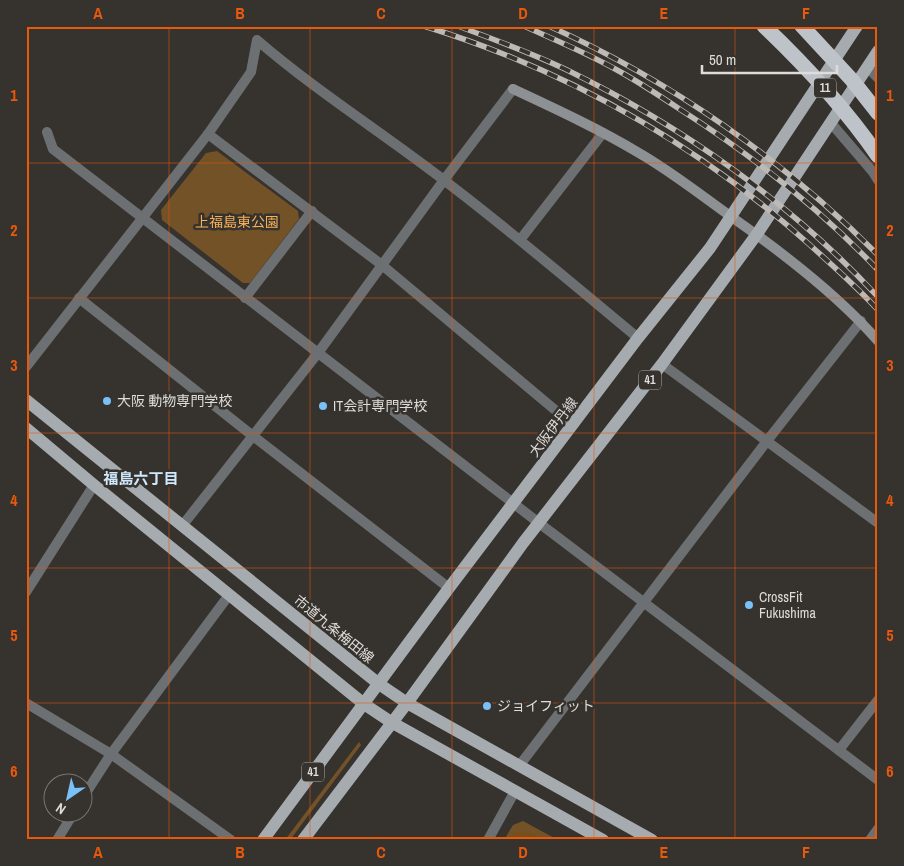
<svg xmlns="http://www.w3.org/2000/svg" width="904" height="866" viewBox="0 0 904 866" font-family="'Archivo Narrow','Noto Sans JP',sans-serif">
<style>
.green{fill:#745227}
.forest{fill:#764f1d}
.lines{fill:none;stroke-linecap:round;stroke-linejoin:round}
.street{stroke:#6d7072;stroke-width:10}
.secondary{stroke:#8e9194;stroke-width:10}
.primary{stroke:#a6abaf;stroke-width:12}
.rail-casing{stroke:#bcb9b6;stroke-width:5.5}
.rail{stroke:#36322e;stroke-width:4;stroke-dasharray:11;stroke-linecap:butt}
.highway-bridge{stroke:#bdc3c8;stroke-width:15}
.grid{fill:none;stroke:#e8590c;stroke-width:1;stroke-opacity:0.55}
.poi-dot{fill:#79bff8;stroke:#36322e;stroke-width:2}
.labels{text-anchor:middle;stroke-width:5;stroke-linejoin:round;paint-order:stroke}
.shield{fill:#36322e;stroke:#aca9a6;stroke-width:1}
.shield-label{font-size:12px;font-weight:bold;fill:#dfdcd9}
.park-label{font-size:14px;fill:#f7b056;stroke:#36322e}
.poi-label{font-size:14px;fill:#dfdcd9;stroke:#36322e;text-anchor:start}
.street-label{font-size:14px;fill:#dfdcd9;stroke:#36322e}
.neighbourhood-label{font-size:15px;font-weight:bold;fill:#cfe8fd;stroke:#36322e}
.neatline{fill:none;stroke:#e8590c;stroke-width:2}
.grid-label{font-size:16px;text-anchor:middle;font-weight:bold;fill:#e8590c}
</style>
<rect width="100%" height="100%" fill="#36322e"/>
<!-- green -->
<g class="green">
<polygon points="217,151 298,211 299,219 250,283 243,283 162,220 161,210 206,153"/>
<polygon points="359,742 361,745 290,840 285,840"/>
<polygon points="523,821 558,840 504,840 513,825"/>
</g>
<!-- forest -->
<polygon class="forest" points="514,832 530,833 543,840 511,840"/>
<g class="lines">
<!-- street -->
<g class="street">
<polyline points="867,67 878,78"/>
<polyline points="831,123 873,172 878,180"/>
<polyline points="47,132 53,149 539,523 878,780"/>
<polyline points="208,134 382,265 573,425"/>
<polyline points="520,240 603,133"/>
<polyline points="79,298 253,436 449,588"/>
<polyline points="245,298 312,211"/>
<polyline points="662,364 878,523"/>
<path d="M26 367 208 134 251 72 257 40C316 91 383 133 445 181 511 231 574 285 638 338"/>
<polyline points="182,526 318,353 444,180 513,89"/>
<polyline points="26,592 94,485"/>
<polyline points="26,703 111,754 231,840"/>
<polyline points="839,750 878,700"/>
<polyline points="519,766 767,441 861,321"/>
<polyline points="82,799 111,754 229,595"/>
<polyline points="57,840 73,814"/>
<polyline points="488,840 515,791"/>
<polyline points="870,840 878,829"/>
</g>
<!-- secondary -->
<path class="secondary" d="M513 89C556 109 599 129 639 153 672 172 702 196 733 218 783 253 838 295 878 341"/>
<!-- primary -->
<g class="primary">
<polyline points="26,400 379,684 407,703 652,840"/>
<polyline points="26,428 94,485 364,704 391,722 603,840"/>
<polyline points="263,840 449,588 638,338 710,248 857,26"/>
<polyline points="303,840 407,703 523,543 662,364 757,234 878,51"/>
</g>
<defs>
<g id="rail">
<path d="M424 26C567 70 698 145 810 245 833 266 857 287 878 310"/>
<path d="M458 26C495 40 532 53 567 70 682 126 791 203 878 297"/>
<path d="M524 26C555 40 587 53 617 70 639 82 660 96 681 110 753 156 819 208 878 270"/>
<path d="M549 26C671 81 784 160 878 255"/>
</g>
</defs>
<!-- rail casing -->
<use href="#rail" class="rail-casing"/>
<!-- rail -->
<use href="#rail" class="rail"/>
<!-- highway-bridge -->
<g class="highway-bridge">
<path d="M764 26C806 66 845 108 878 156"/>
<polyline points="802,26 852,80 878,113"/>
</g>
</g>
<!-- grid -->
<path class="grid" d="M169 26V840M310 26V840M452 26V840M594 26V840M735 26V840M26 163H878M26 298H878M26 433H878M26 568H878M26 703H878"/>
<!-- markers -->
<g class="poi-dot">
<circle cx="107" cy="401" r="5"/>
<circle cx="323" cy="406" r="5"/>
<circle cx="749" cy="605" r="5"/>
<circle cx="487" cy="706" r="5"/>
</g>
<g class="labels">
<!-- shield labels -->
<g class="shield">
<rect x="814" y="78.5" width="22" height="19" rx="4"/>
<rect x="639" y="370.5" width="22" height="19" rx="4"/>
<rect x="302" y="762.5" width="22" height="19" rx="4"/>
</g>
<g class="shield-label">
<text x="825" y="92">11</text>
<text x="650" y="384">41</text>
<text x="313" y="776">41</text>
</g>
<!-- park labels -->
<g class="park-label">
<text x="237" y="227">上福島東公園</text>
</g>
<!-- poi labels -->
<g class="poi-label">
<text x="117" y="406">大阪 動物専門学校</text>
<text x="333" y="411">IT会計専門学校</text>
<text x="759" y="602">CrossFit<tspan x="759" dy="16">Fukushima</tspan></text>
<text x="497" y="711">ジョイフィット</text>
</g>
<!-- street labels -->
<g class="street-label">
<text transform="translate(553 427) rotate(-53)" y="5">大阪伊丹線</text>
<text transform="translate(334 629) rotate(39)" y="5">市道九条梅田線</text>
</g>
<!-- neighbourhood labels -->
<g class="neighbourhood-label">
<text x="141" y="484">福島六丁目</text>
</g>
</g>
<!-- border -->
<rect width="904" height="866" fill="none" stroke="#36322e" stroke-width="55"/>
<!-- north arrow -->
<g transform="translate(68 798) rotate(214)"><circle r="24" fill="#36322e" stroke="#7a7672"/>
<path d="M0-4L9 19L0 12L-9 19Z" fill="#79bff8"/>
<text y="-8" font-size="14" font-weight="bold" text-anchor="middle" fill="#dfdcd9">N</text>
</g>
<!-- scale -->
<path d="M702 65v8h135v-8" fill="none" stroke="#dfdcd9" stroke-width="2.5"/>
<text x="709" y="65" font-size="15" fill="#dfdcd9" stroke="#36322e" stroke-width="4" paint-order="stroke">50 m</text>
<rect x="28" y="28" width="848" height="810" class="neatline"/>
<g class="grid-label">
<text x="98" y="19">A</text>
<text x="240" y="19">B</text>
<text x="381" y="19">C</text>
<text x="523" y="19">D</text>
<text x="664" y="19">E</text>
<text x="806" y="19">F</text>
<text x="14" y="101">1</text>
<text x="890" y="101">1</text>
<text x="14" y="236">2</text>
<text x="890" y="236">2</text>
<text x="14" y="371">3</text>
<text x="890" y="371">3</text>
<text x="14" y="506">4</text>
<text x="890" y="506">4</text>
<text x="14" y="641">5</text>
<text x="890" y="641">5</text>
<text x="14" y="777">6</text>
<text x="890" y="777">6</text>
<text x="98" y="858">A</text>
<text x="240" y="858">B</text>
<text x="381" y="858">C</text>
<text x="523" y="858">D</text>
<text x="664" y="858">E</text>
<text x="806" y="858">F</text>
</g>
</svg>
